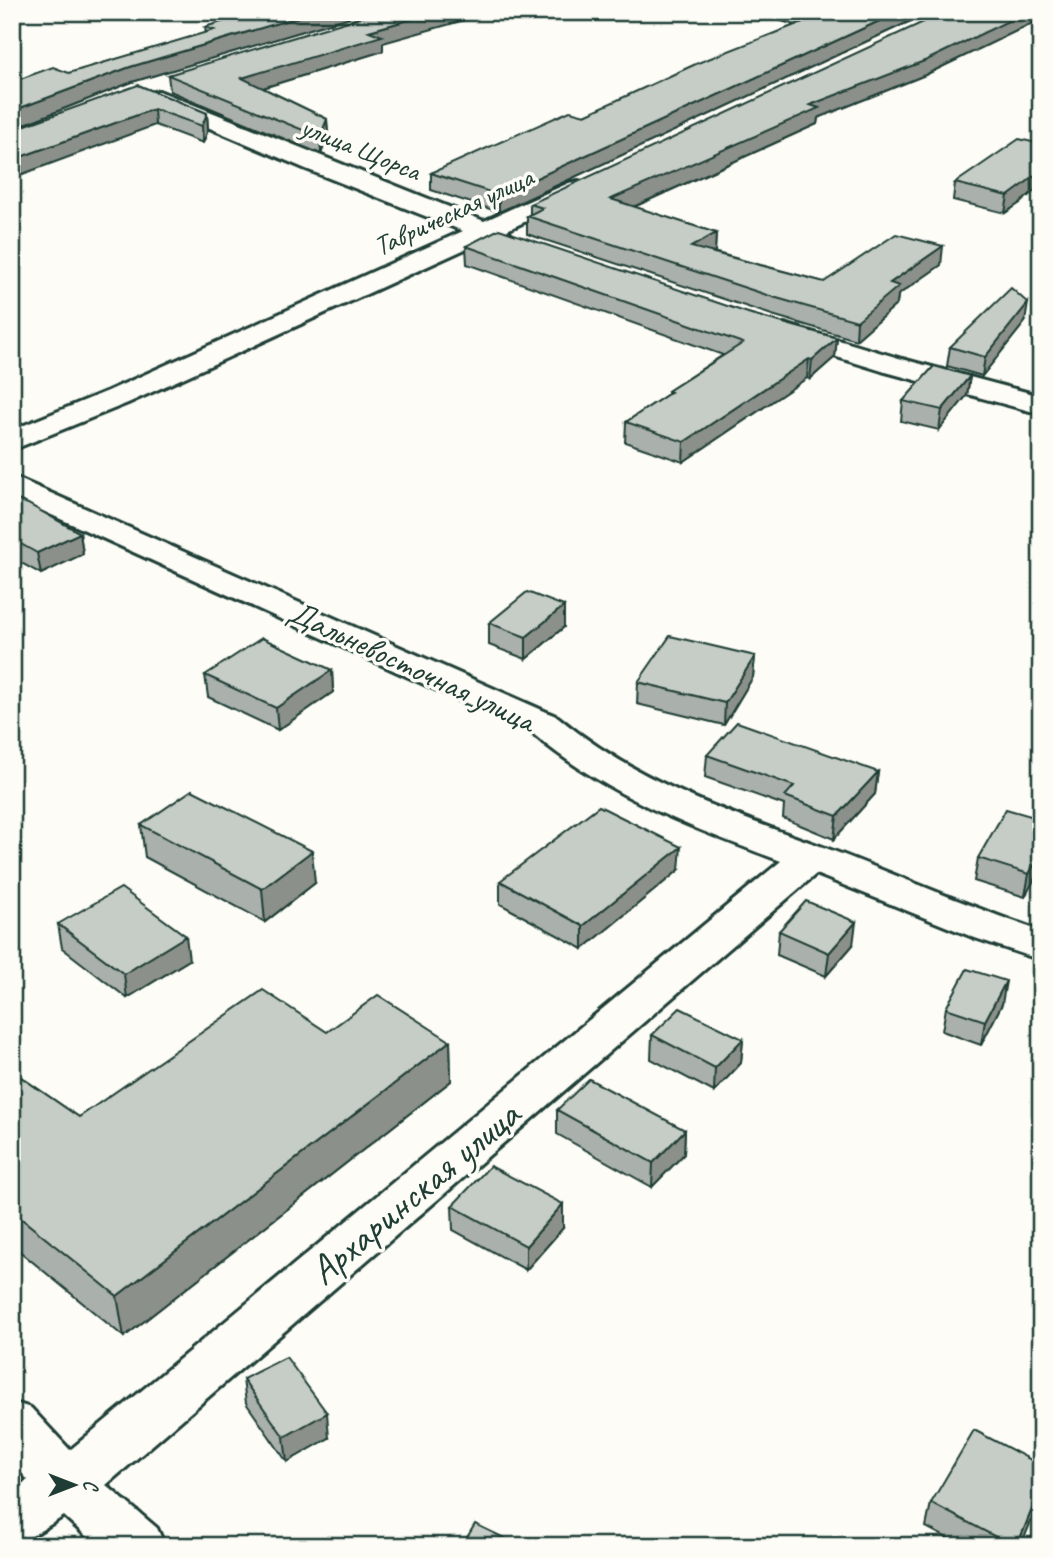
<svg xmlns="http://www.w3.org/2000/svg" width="1053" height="1558" viewBox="0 0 1053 1558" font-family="Caveat,sans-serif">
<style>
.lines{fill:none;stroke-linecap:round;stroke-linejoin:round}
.minor-casing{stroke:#1f3d34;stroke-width:6}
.minor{fill:#fdfcf7;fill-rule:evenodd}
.wall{fill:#aab0ab;stroke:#1f3d34;stroke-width:2}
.shaded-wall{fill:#8b908b;stroke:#1f3d34;stroke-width:2}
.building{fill:#c6cdc7;stroke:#1f3d34;stroke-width:2}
.labels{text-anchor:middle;stroke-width:7;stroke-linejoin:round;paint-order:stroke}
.far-street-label{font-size:28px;fill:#1f3d34;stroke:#fdfcf7}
.street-label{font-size:33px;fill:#1f3d34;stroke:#fdfcf7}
.near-street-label{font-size:40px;fill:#1f3d34;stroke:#fdfcf7}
</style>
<rect width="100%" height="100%" fill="#fdfcf7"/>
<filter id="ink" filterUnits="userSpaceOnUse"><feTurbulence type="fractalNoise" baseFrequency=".0143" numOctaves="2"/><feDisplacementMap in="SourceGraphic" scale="14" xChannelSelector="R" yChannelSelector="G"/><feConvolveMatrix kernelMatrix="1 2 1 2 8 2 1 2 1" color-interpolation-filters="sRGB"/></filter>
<g filter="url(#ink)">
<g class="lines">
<defs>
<g id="minor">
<polygon points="159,91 484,221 569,183 578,181 587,183 590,188 587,193 507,230 512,236 508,241 499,244 485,240 128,403 12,450 12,430 108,391 463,231 306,169 151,103 148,98 151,93"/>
<polygon points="785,324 902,359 1041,396 1041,414 882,371 775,338 771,332 775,326"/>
<path d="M12 476 558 717C636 782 729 813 823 847 895 874 967 906 1041 931V960L975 938 816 874 106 1485 157 1528 165 1546H97L64 1516 32 1536 12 1543V1490L28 1480 12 1462V1402L31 1408 70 1450 781 861C692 828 605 795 532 733L12 497Z"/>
</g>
</defs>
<!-- minor casing -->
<use href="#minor" class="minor-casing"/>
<!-- minor -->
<use href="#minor" class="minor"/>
</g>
<!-- wall -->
<g class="wall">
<polygon points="254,12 367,12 132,82 12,129 12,82 69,73 206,33 205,27"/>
<polygon points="751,12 930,12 499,212 431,190 431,173 585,115 795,25"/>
<polygon points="1027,26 925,75 818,118 817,124 634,207 716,233 715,251 713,252 824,282 941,265 898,295 897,304 856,340 772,315 527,234 527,216 530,214 530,204"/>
<polygon points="383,43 383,51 263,88 327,119 328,136 321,154 170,91 168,75"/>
<polygon points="138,85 207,113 208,130 203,143 155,125"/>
<polygon points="1041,144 1041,185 1020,203 1005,213 953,200 955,183"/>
<polygon points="466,246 751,314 837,338 835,357 810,379 807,378 683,462 625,442 626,422 668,394 668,391 723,355 467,264"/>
<polygon points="1025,322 982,376 947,366 950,347"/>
<polygon points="970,376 967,395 939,430 901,421 903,401"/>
<polygon points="12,498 80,533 83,554 41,574 12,558"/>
<polygon points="564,606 564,627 526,659 489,645 489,623"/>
<polygon points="755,656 753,677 724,725 637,704 638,682"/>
<polygon points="332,670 333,692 278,730 208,697 205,675"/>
<polygon points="707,755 878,772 875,794 834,839 783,818 784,805 705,777"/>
<polygon points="1041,819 1025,897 974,881 978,858"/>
<polygon points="141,825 315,883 265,922 145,857"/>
<polygon points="679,870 583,949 500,904 500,881"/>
<polygon points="58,924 189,960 127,998 62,948"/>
<polygon points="779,931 853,945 826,976 777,955"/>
<polygon points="1002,1004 981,1045 942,1031 946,1008"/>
<polygon points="327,1032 450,1041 451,1081 124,1337 12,1245 12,1071 79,1117"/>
<polygon points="652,1035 743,1039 741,1063 714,1092 651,1059"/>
<polygon points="557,1110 685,1130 684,1154 652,1187 557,1134"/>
<polygon points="452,1206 563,1228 526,1270 453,1230"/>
<polygon points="1041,1323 1041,1355 1033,1351 1038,1327"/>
<polygon points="243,1379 329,1438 287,1462 246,1403"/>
<polygon points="931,1503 1021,1546 962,1546 926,1527"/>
</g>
<!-- shaded-wall -->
<g class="shaded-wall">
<polygon points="315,12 367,12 132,82 12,129 12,111 130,67"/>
<polygon points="437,12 493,12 383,43 383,51 243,94 242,78 369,31"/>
<polygon points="899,12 930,12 499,212 499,195"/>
<polygon points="1027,12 1041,12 1041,19 925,75 818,118 817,124 611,217 611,199 810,105"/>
<polygon points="154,109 155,125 12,178 12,160"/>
<polygon points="207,113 208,130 203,143 202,126"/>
<polygon points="327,119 328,136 321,154 320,137"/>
<polygon points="1041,170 1041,185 1020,203 1005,213 1008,196"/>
<polygon points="716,233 715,251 690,265 691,247"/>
<polygon points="943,246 941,265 898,295 897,304 856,340 857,321 890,283"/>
<polygon points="1028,303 1025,322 982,376 985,357"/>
<polygon points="837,338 835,357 810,379 812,360"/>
<polygon points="809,359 807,378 683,462 684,442"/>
<polygon points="970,376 967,395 939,430 942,410"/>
<polygon points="80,533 83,554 41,574 37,553"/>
<polygon points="564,606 564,627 526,659 526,637"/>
<polygon points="755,656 753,677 724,725 725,703"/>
<polygon points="332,670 333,692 278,730 276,708"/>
<polygon points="878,772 875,794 834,839 837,816"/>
<polygon points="681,847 679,870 583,949 583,926"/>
<polygon points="312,851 315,883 265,922 262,889"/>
<polygon points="1041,852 1041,867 1025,897 1029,874"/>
<polygon points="856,922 853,945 826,976 829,953"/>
<polygon points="186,936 189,960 127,998 124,974"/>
<polygon points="1006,981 1002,1004 981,1045 985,1021"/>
<polygon points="743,1039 741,1063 714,1092 715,1068"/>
<polygon points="450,1041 451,1081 124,1337 117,1296"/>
<polygon points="685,1130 684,1154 652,1187 653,1163"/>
<polygon points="563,1204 563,1228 526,1270 526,1246"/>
<polygon points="327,1413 329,1438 287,1462 284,1437"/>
<polygon points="1041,1487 1041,1497 1021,1546 1017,1546"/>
</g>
<!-- building -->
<g class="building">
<polygon points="254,12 315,12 130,67 12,111 12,82 53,67 69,73 214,30 205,27"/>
<polygon points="378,12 437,12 369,31 382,36 242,78 327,119 320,137 168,75"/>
<polygon points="806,12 899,12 499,195 431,173 570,111 585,115 698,63 818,16"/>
<polygon points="945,12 1027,12 927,60 810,105 819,108 611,199 716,233 691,247 824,282 896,234 943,246 890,283 899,286 857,321 773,297 527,216 543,208 530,204"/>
<polygon points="138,85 207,113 202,126 154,109 12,160 12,130"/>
<polygon points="1019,139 1041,144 1041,170 1023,185 1008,196 955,183"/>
<polygon points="499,229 751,314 837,338 812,360 809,359 684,442 626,422 671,392 668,391 743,343 466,246"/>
<polygon points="1011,288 1028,303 985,357 950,347"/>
<polygon points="934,366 970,376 942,410 903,401"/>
<polygon points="12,498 28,504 80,533 37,553 12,539"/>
<polygon points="527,592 564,606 526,637 489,623"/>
<polygon points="670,636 755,656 725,703 638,682"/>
<polygon points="262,638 332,670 276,708 205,675"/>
<polygon points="737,722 878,772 837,816 785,796 794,786 707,755"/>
<polygon points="192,790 312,851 262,889 141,825"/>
<polygon points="599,806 681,847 583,926 500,881"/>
<polygon points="1006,809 1041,819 1041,852 1029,874 978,858"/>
<polygon points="121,888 186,936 124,974 58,924"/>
<polygon points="806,901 856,922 829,953 779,931"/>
<polygon points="967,969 1006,981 985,1021 946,1008"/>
<polygon points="263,990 327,1032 378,995 450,1041 117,1296 12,1211 12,1071 79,1117"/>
<polygon points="680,1008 743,1039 715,1068 652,1035"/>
<polygon points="589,1079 685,1130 653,1163 557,1110"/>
<polygon points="490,1166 563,1204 526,1246 452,1206"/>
<polygon points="286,1357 327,1413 284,1437 243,1379"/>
<polygon points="974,1430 1041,1465 1041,1487 1017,1546 1013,1546 931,1503"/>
<polygon points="475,1524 521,1546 462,1546"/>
</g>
</g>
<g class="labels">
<!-- far-street labels -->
<g class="far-street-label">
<text transform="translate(361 148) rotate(22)" y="10">улица Щорса</text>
<text transform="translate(453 211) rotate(-25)" y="10">Таврическая улица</text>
</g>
<!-- street labels -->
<g class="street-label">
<text transform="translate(412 665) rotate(25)" y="12">Дальневосточная улица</text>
</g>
<!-- near-street labels -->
<g class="near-street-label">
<text transform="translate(414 1192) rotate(-40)" y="14">Архаринская улица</text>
</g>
</g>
<!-- margin -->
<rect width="1053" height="1558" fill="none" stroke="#fdfcf7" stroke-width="42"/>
<rect x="21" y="21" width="1011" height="1516" fill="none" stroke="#1f3d34" stroke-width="2.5" filter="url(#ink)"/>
<!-- north arrow -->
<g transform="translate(74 1485) rotate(90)" stroke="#fdfcf7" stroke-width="5" paint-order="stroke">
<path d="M0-5L12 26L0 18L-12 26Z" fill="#1f3d34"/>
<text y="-10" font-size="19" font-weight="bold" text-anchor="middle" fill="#1f3d34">С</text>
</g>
</svg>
